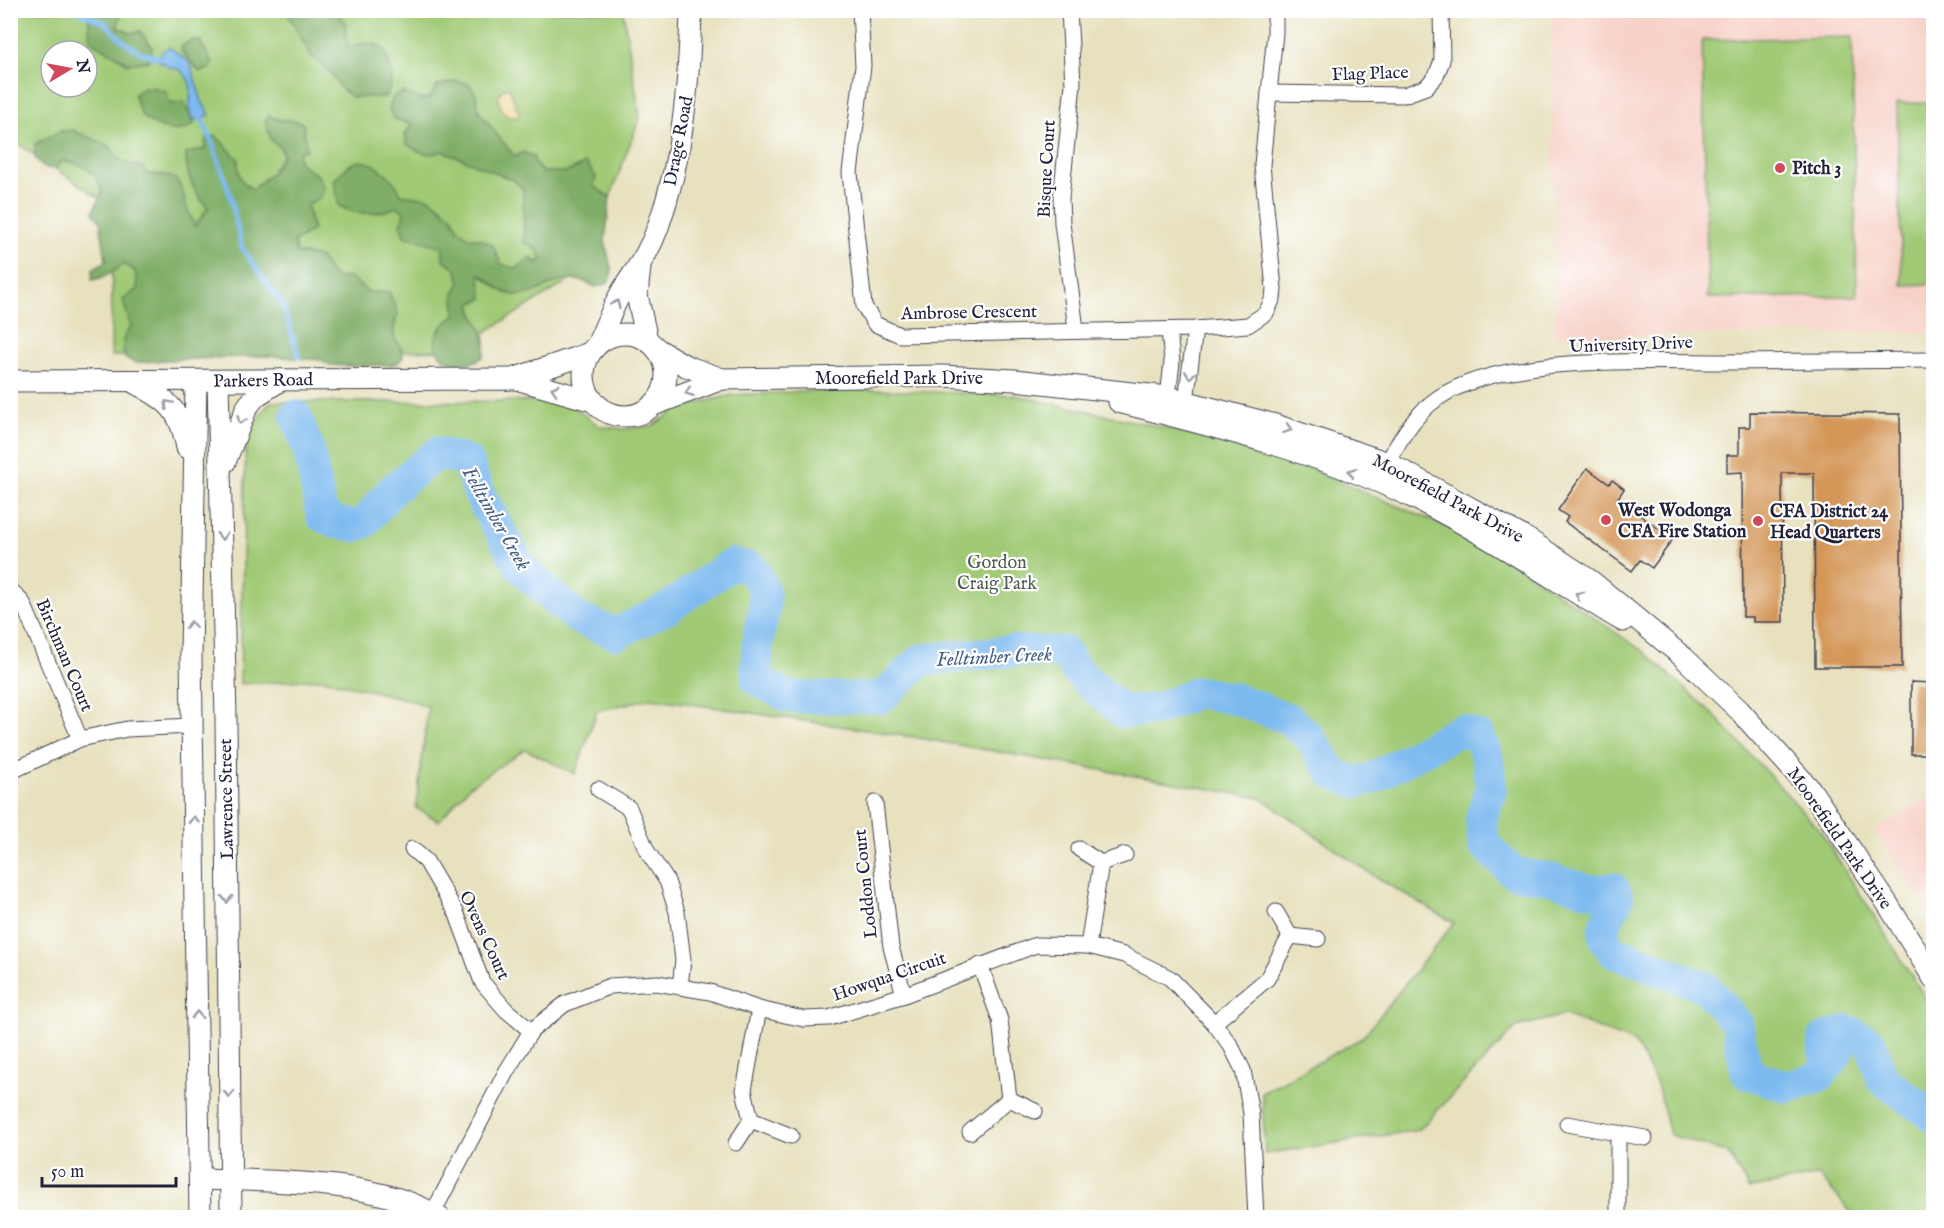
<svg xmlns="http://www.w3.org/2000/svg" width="1944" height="1228" viewBox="0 0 1944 1228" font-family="'IM FELL English',serif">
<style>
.built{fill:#f7d1c7}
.green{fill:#a0ca76;stroke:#617658;stroke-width:1.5;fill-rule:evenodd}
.forest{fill:#80ae67;stroke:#516851;stroke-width:1.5}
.sand{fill:#eeda9e;stroke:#887e6c;stroke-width:1.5}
.water{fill:#7cb9ef;stroke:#4f6e95;stroke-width:1.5}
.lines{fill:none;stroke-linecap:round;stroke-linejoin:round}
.stream{stroke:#7cb9ef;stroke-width:5}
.river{stroke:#7cb9ef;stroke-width:32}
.building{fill:#d49759}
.street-casing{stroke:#403f4f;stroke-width:17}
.secondary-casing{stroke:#403f4f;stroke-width:23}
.street{stroke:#fff;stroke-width:15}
.secondary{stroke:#fff;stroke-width:21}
.oneway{stroke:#9c9ca7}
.poi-dot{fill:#d1495b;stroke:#fff;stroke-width:2}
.labels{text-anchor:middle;stroke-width:4.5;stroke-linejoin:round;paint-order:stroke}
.street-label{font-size:18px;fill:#22223b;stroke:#fff}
.poi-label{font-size:18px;font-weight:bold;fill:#22223b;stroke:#fff;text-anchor:start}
.park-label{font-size:18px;fill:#4e5d50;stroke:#fff}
.water-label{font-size:20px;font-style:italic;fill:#465e83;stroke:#fff}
</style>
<rect width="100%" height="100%" fill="#fff"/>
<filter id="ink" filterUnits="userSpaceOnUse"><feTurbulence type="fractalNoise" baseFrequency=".0167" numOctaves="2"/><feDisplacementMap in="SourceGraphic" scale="12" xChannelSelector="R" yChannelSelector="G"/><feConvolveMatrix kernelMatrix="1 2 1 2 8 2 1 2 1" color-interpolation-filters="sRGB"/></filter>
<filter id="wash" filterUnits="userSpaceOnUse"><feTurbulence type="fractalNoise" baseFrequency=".008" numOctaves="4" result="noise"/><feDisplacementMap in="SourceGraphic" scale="24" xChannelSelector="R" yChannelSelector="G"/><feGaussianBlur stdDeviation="1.35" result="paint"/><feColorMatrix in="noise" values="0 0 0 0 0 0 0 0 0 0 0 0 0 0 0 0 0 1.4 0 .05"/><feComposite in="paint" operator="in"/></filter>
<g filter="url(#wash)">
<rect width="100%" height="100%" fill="#e7e1be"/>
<!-- built -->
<g class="built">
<polygon points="1551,11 1933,11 1933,332 1555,337"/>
<polygon points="1933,792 1933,918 1875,831"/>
</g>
<!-- green -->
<g class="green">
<path d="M10 11H623L640 117 582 273 456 350 111 356 113 207 11 139ZM51 51H87V87H51Z"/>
<polygon points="1852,37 1857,296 1708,298 1702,40"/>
<polygon points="1897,103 1933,103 1933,284 1902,285"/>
<polygon points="851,389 1015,395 1269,451 1482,542 1643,651 1712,713 1819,829 1933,1010 1933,1217 1855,1217 1819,1175 1749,1189 1728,1153 1670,1135 1657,1084 1635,1043 1565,1015 1516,1027 1419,1130 1265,1154 1262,1093 1362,1038 1454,923 1377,878 1261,798 913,737 651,698 597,711 575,774 525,749 470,786 439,821 416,808 428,707 414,701 323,679 240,684 246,434 270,402 565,401 599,426 624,429 652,426 681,407 733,395"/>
</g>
<!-- forest -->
<g class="forest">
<path d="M88 11H118L121 15 117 27 131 33 140 31 152 47 149 61 127 64C117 53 102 49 90 41Z"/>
<path d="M286 11H336L345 22 347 46 373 43 384 49C391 68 397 80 385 97H351L340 87 331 73 312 57Z"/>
<polygon points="192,40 200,41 213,64 211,68 200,72 181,50 182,46"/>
<path d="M455 81 469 84 476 95 479 112 515 157 523 152 533 156 536 165 543 172H567L586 163 596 177 593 186 610 197 605 241 612 272 608 283 596 287C554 264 541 305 506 293 497 290 488 278 479 274L483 298 471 304C475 327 491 330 483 357 455 375 422 353 441 328 445 323 451 319 455 315L454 294 460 282 456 269 443 259V247L404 236 401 227 404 212 397 207C376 215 359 216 339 206L334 180C338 176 343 170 348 166 368 151 393 177 401 194L430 198 452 216 459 230 470 238 481 239 493 245 501 264 516 269 530 258 538 263 542 259 537 250 524 242 523 189 515 181 443 151C428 157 419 153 407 144L405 135 412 124 394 119 389 108 394 96 403 92 421 99 430 98 437 86Z"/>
<path d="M152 87 166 91 170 104 184 102 194 124C178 137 156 128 142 116L134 95 139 90Z"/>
<path d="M269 115C280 124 292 116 303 124L307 149 298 153 300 163 318 176 324 188 321 198 307 205 313 230 294 242 296 253C322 257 317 251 331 274L339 278 350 277 368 292H389L398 313C386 349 402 335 403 357L398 363 390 365 349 366 330 365 322 360 269 356 165 360 136 363 125 358C121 344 122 337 131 327L123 300 137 289C138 276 137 269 124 265L104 277 92 280 93 269 106 261 100 221 93 212 102 193C98 173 83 163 63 161L55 168H45L35 158V144L61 131 74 130C84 137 95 138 105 144 123 155 112 163 141 166L147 174C175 174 180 177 186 204 187 212 193 219 195 226L208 208C193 191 186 175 186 153L205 149 207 137 216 136 238 159C238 173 239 183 253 189L271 173 283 155 280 147 271 140 265 120Z"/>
</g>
<!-- sand -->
<polygon class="sand" points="504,88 509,88 519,113 517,117 509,117 502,111 498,96"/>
<!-- water -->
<path class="water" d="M169 47 190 63 202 102 210 115 194 120C182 100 202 88 179 69L171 68 158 60 162 52Z"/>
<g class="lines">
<!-- stream -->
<g class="stream">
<polyline points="75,10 105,23 121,39 141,53 164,59"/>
<polyline points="198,112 208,132 229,191 242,248 283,306 299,357"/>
</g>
<!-- river -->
<path class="river" d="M296 416 309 451 322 516 338 523 355 526 364 523 391 491 437 453 467 461 480 496 522 569 577 618 616 634 669 607 732 564 752 568C774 601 762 607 758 641 756 654 757 667 757 680L788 697 881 698 921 660 1011 651 1064 652 1080 675 1123 712 1158 709 1198 692 1236 699 1289 719 1308 736 1335 775 1356 782 1373 778 1460 730 1479 737 1488 759 1491 790 1481 819 1484 845 1514 873 1551 879 1591 891 1613 888 1618 898C1609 921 1593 931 1614 952L1705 987 1737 1023 1747 1073 1787 1087 1819 1077 1837 1054 1824 1052V1038L1848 1031 1871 1043 1882 1079 1934 1117"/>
</g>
<g id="blocks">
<!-- building -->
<g class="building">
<polygon points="1750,412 1900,414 1902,667 1815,667 1814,473 1782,473 1783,622 1753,622 1753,617 1743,617 1742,472 1727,473 1727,455 1739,455 1739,427 1750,427"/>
<polygon points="1587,468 1609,484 1612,480 1624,489 1617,499 1662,531 1664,527 1676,535 1652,568 1640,560 1632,571 1565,522 1568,517 1558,510"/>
<polygon points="1911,682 1932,683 1934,754 1911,754"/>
</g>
</g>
</g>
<g filter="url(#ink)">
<use href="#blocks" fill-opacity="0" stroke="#403f4f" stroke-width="1.5"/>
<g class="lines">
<defs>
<g id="street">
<polyline points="860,10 863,66 850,173 864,306 875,324 900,335 1195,329 1248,325 1266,313 1273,298 1274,289 1262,165 1275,33 1275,10"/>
<polyline points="1069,10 1073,84 1061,198 1062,223 1076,329"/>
<polyline points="1269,93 1404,95 1426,87 1436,76 1442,61 1441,10"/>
<polyline points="1169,330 1172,362 1168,397 1171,405"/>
<polyline points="1180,409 1186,401 1195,329"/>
<path d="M1384 471C1395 446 1414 414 1438 398 1503 354 1645 362 1724 362 1794 361 1864 361 1934 360"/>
<polyline points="10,589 23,603 80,739"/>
<polyline points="10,772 80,739 127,729 192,726"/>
<polyline points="598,789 629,808 647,851 667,881 677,912 683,960 680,987"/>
<polyline points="875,803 891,947 904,995"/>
<polyline points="412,849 426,861 456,912 482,982 506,1010 531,1031"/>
<polyline points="1079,849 1101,863 1088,946"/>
<polyline points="1101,863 1125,855"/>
<polyline points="1290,936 1318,939"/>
<polyline points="980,965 1000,1020 1009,1099 1035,1111"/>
<polyline points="1214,1023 1267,979 1290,936 1276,912"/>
<polyline points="751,1120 744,1090 759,1009"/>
<polyline points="1567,1124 1645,1138"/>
<polyline points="970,1132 1009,1099"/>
<polyline points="736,1143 751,1120 791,1136"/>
<polyline points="433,1213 506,1072 531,1031 565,1004 610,986 657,983 710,992 759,1009 785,1015 804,1019 829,1018 904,995 1036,945 1088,946 1124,955 1170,978 1214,1023 1231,1046 1243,1070 1251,1113 1256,1218"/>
<polyline points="1618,1218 1618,1133"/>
</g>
<g id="secondary">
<polyline points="640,267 637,295 647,340"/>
<circle cx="625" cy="375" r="41"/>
<path d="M597 345C605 328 612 308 622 291 636 269 649 253 658 227 683 157 689 85 691 10"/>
<polyline points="657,349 686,366 722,379 943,376 1015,380 1168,397 1275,425 1388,463 1529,540 1591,581 1683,657 1739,710 1810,789 1887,903 1934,979"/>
<polyline points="516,378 590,353"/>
<polyline points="10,381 516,379 593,401"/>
<polyline points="196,381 191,655 200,1218"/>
<polyline points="218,381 226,719 231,1218"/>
<path d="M135 383C169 401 180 409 187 448"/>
<path d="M1119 402C1216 427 1317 452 1408 495 1482 530 1552 579 1623 621"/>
<polyline points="656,404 722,379"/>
<polyline points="225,462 247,407 256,396 281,380"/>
<path d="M200 1179C269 1181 381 1179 440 1218"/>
</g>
</defs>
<!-- street casing -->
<use href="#street" class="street-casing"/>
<!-- secondary casing -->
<use href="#secondary" class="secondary-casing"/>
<!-- street -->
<use href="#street" class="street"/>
<!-- secondary -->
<use href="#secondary" class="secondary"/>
</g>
<!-- one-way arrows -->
<defs><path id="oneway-chevron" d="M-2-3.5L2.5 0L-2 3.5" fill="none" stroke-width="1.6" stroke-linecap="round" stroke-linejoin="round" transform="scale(1.5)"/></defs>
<g class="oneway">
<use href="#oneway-chevron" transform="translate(616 304) rotate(-65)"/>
<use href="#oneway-chevron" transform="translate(1190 375) rotate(97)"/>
<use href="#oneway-chevron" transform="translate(555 389) rotate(-163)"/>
<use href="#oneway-chevron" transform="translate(689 392) rotate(159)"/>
<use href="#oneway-chevron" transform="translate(168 404) rotate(-133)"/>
<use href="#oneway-chevron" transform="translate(241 420) rotate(114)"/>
<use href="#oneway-chevron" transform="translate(1288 429) rotate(19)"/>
<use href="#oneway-chevron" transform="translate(1352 472) rotate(-160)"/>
<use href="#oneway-chevron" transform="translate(222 536) rotate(89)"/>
<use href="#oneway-chevron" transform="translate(1579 595) rotate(-149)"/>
<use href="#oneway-chevron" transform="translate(191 625) rotate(-90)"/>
<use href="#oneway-chevron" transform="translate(194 820) rotate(-91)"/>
<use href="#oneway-chevron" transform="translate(227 899) rotate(89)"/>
<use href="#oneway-chevron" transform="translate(197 1015) rotate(-91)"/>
<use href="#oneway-chevron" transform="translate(229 1094) rotate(89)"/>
</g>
</g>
<!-- markers -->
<g class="poi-dot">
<circle cx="1780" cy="168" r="6"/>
<circle cx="1606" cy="520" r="6"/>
<circle cx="1758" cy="521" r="6"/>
</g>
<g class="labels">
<!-- street labels -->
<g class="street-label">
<text transform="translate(1370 73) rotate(-2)" y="6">Flag Place</text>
<text transform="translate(678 141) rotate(-79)" y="6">Drage Road</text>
<text transform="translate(1046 169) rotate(-87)" y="6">Bisque Court</text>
<text transform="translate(969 312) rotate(-1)" y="6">Ambrose Crescent</text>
<text transform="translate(1631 344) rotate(-2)" y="6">University Drive</text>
<text x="899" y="384">Moorefield Park Drive</text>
<text transform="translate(263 380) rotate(-1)" y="6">Parkers Road</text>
<text transform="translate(1448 498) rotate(28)" y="6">Moorefield Park Drive</text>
<text transform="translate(65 655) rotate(67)" y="6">Birchman Court</text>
<text transform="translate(226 799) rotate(-91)" y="6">Lawrence Street</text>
<text transform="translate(1840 838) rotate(55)" y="6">Moorefield Park Drive</text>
<text transform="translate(865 884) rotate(-96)" y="6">Loddon Court</text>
<text transform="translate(485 935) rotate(65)" y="6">Ovens Court</text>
<text transform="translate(889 976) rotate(-19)" y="6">Howqua Circuit</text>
</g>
<!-- poi labels -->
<g class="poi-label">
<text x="1792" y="174">Pitch 3</text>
<text x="1618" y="516">West Wodonga<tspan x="1618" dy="21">CFA Fire Station</tspan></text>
<text x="1770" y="517">CFA District 24<tspan x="1770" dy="21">Head Quarters</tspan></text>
</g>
<!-- park labels -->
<g class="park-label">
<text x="997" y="568">Gordon<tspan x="997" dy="21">Craig Park</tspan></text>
</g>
<!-- water labels -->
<g class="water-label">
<text transform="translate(497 518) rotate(60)" y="7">Felltimber Creek</text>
<text transform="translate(994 656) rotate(-3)" y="7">Felltimber Creek</text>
</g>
</g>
<!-- margin -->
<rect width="1944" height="1228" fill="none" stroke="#fff" stroke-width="36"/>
<!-- north arrow -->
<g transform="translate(69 69) rotate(80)"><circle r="28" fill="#ffffff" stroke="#a7a7b1" stroke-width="1.5"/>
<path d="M0-4.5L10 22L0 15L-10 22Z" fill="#d1495b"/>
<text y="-9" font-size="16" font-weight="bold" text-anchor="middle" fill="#22223b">N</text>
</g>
<!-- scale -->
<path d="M42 1177v9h134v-9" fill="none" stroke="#22223b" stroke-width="3"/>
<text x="51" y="1177" font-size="18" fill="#22223b" stroke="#ffffff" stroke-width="4.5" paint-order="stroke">50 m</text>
</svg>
